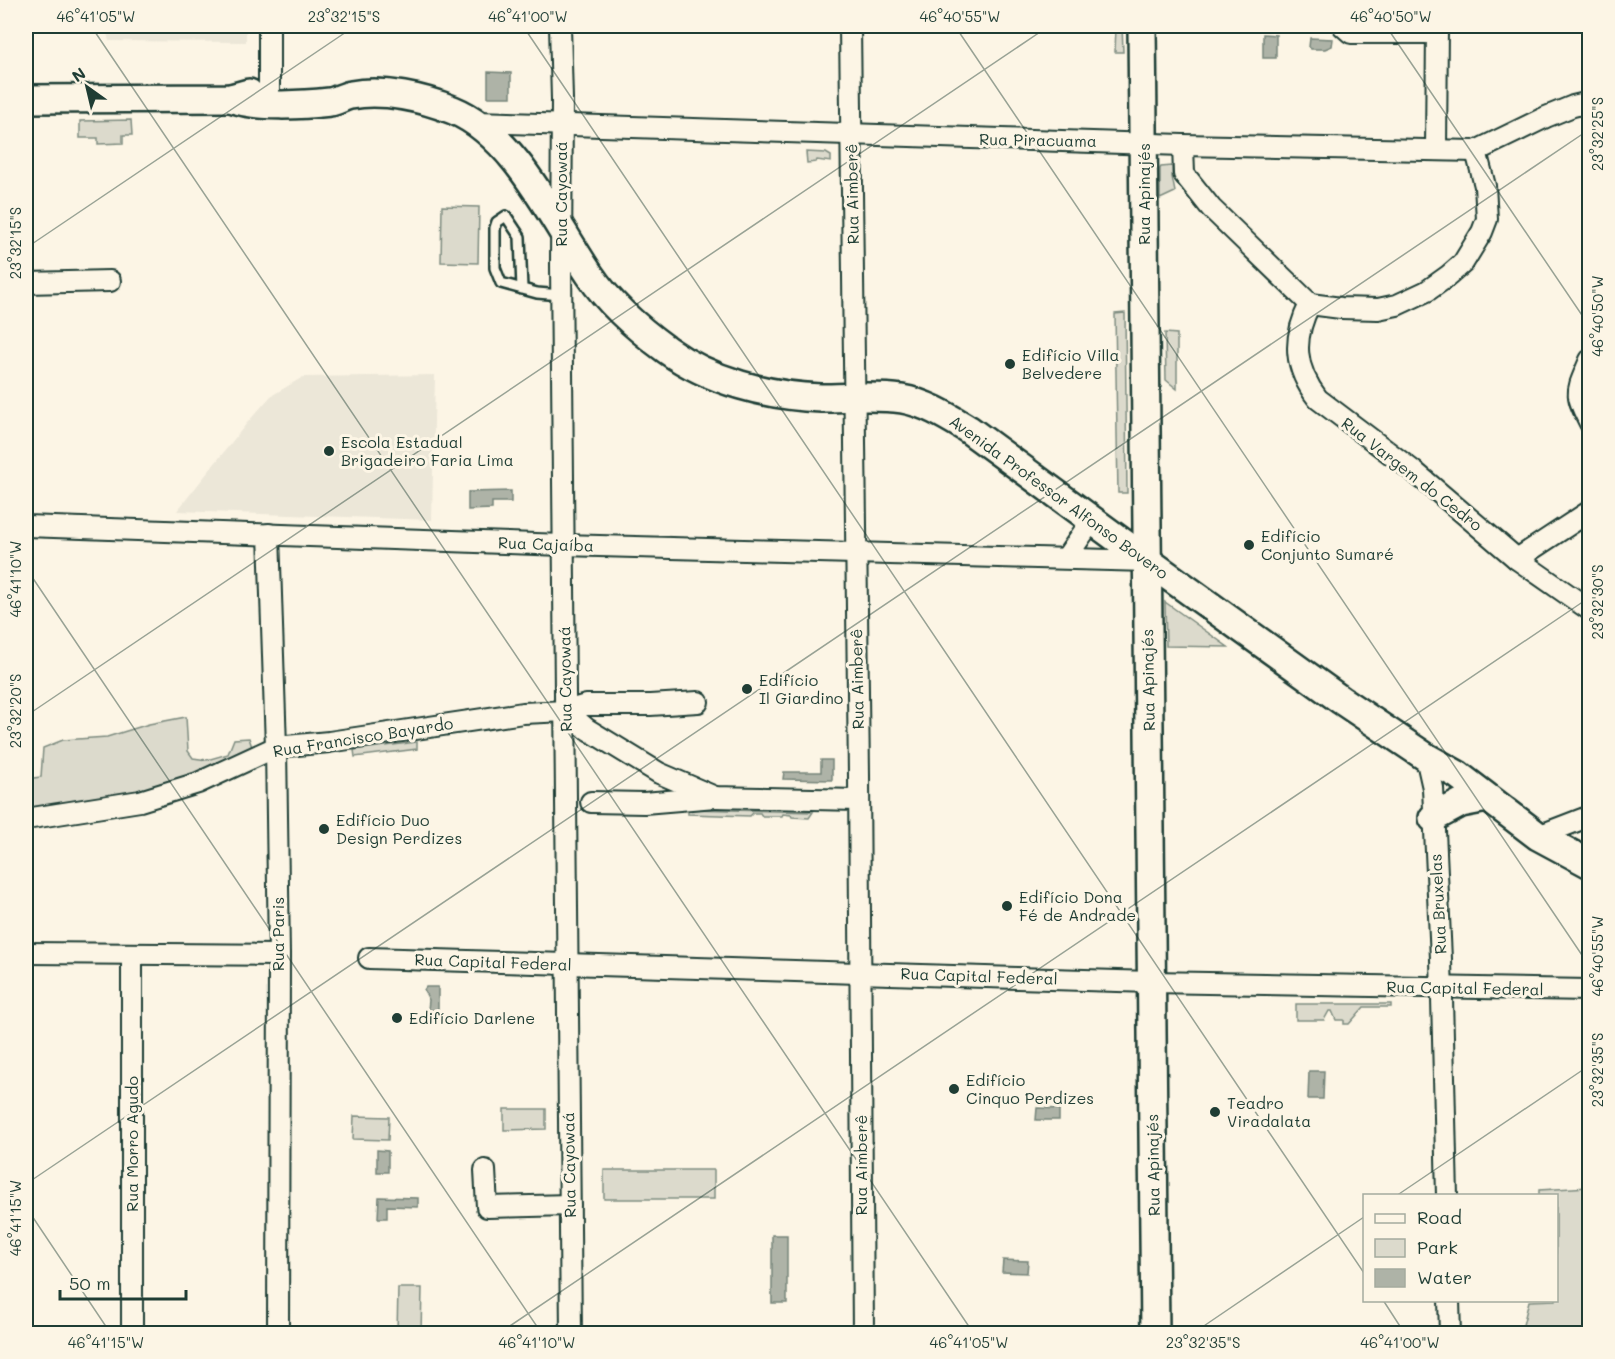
<svg xmlns="http://www.w3.org/2000/svg" width="1615" height="1359" viewBox="0 0 1615 1359" font-family="Mali,sans-serif">
<style>
.built{fill:#ece7d8}
.green{fill:#dcdacc;stroke:#7e8c80;stroke-width:1.5}
.water{fill:#aeb3a7;stroke:#758479;stroke-width:1.5}
.lines{fill:none;stroke-linecap:round;stroke-linejoin:round}
.lane-casing{stroke:#1f3d34;stroke-width:14}
.street-casing{stroke:#1f3d34;stroke-width:24}
.secondary-casing{stroke:#1f3d34;stroke-width:32}
.lane{stroke:#fcf5e5;stroke-width:9}
.street{stroke:#fcf5e5;stroke-width:20}
.secondary{stroke:#fcf5e5;stroke-width:27}
.ticks{fill:none;stroke:#1f3d34;stroke-width:1.5;stroke-opacity:0.45}
.poi-dot{fill:#1f3d34;stroke:#fcf5e5;stroke-width:2}
.labels{text-anchor:middle;stroke-width:6;stroke-linejoin:round;paint-order:stroke}
.street-label{font-size:16px;fill:#1f3d34;stroke:#fcf5e5}
.poi-label{font-size:16px;fill:#1f3d34;stroke:#fcf5e5;text-anchor:start}
.neatline{fill:none;stroke:#1f3d34;stroke-width:2}
.ticks-label{font-size:15px;text-anchor:middle;fill:#1f3d34}
</style>
<rect width="100%" height="100%" fill="#fcf5e5"/>
<filter id="ink" filterUnits="userSpaceOnUse"><feTurbulence type="fractalNoise" baseFrequency=".0167" numOctaves="2"/><feDisplacementMap in="SourceGraphic" scale="12" xChannelSelector="R" yChannelSelector="G"/><feConvolveMatrix kernelMatrix="1 2 1 2 8 2 1 2 1" color-interpolation-filters="sRGB"/></filter>
<g filter="url(#ink)">
<!-- built -->
<g class="built">
<polygon points="105,26 246,26 246,42 109,41"/>
<polygon points="435,375 432,520 177,511 247,423 271,396 303,377"/>
</g>
<!-- green -->
<g class="green">
<polygon points="1116,26 1122,26 1123,52 1115,52"/>
<polygon points="131,120 132,135 123,135 123,143 98,144 98,138 80,138 80,121"/>
<polygon points="806,152 826,153 831,156 831,162 817,160 816,162 807,163"/>
<polygon points="1172,166 1172,177 1175,192 1160,199 1160,169 1161,167"/>
<polygon points="442,206 479,207 478,263 441,262"/>
<polygon points="1125,313 1127,493 1118,493 1115,314"/>
<polygon points="1165,333 1177,334 1177,389 1166,380"/>
<polygon points="1165,602 1228,647 1166,646"/>
<path d="M186 717 188 751 193 758 207 760 228 754 234 739 249 738 252 747C245 757 232 761 221 765 157 793 93 801 26 813V779L41 777 43 748 63 740 107 737 149 724Z"/>
<polygon points="417,742 417,749 355,757 354,750"/>
<polygon points="688,809 813,812 809,818 792,817 791,815 783,814 782,816 762,816 760,813 753,813 750,816 688,814"/>
<polygon points="1296,1004 1391,1004 1391,1007 1364,1007 1349,1024 1344,1024 1344,1020 1336,1020 1332,1011 1329,1011 1324,1020 1296,1020"/>
<polygon points="504,1109 546,1109 546,1129 504,1130"/>
<polygon points="354,1116 389,1117 388,1140 353,1139"/>
<rect x="604" y="1170" width="110" height="29"/>
<polygon points="1589,1187 1589,1333 1521,1333 1529,1301 1556,1300 1556,1196 1539,1195 1539,1190"/>
<polygon points="398,1288 422,1288 421,1333 397,1333"/>
</g>
<!-- water -->
<g class="water">
<polygon points="1263,34 1276,35 1276,58 1263,58"/>
<polygon points="1310,38 1333,39 1332,46 1325,49 1311,49 1309,47"/>
<polygon points="488,72 511,73 511,97 488,97"/>
<polygon points="511,491 511,502 492,502 492,509 468,510 468,492"/>
<polygon points="821,760 832,760 832,780 783,779 784,772 821,772"/>
<polygon points="426,987 438,987 438,1010 428,1010 429,1000 424,990"/>
<polygon points="1309,1071 1324,1071 1323,1099 1308,1099"/>
<polygon points="1037,1108 1059,1109 1059,1120 1036,1120"/>
<polygon points="377,1150 388,1151 388,1172 377,1172"/>
<polygon points="379,1197 418,1198 418,1207 387,1206 387,1218 378,1218"/>
<rect x="772" y="1235" width="15" height="68"/>
<polygon points="1003,1260 1028,1261 1027,1273 1002,1272"/>
</g>
<g class="lines">
<defs>
<polyline id="lane" points="522,289 520,237 506,216 497,222 495,228 495,268 501,283 537,293 561,295"/>
<g id="street">
<polyline points="560,26 562,99 561,265 571,1334"/>
<polyline points="850,26 859,776 863,1334"/>
<polyline points="1343,26 1351,33 1437,33"/>
<polyline points="269,103 269,26"/>
<polyline points="477,122 1183,145 1476,151 1546,117 1573,106 1590,102"/>
<polyline points="1183,145 1184,174 1211,208 1310,304 1341,308 1378,309 1397,305 1427,291 1448,276 1463,263 1482,232 1487,219 1485,186 1476,151"/>
<polyline points="1436,150 1437,26"/>
<polyline points="26,283 110,281"/>
<path d="M1310 304C1292 339 1294 368 1318 399L1416 473 1517 559 1590 610"/>
<path d="M1590 360C1577 392 1573 391 1590 423"/>
<polyline points="26,526 563,545 1147,561"/>
<polyline points="269,534 276,747 279,955 278,1334"/>
<polyline points="1066,558 1092,520"/>
<polyline points="1517,559 1590,511"/>
<polyline points="566,711 587,729 659,773 715,797 858,800"/>
<polyline points="1426,757 1433,788 1441,959 1447,1196"/>
<polyline points="591,802 644,803 715,797"/>
<polyline points="26,819 140,801 198,783 276,747 329,742 523,713 566,711 586,705 650,705 698,702"/>
<polyline points="1538,836 1590,816"/>
<polyline points="26,953 279,955"/>
<polyline points="132,954 132,1334"/>
<polyline points="369,958 1151,982 1590,990"/>
<polyline points="485,1170 487,1207 570,1205"/>
<polyline points="1449,1300 1450,1334"/>
</g>
<g id="secondary">
<polyline points="1142,26 1155,1334"/>
<path d="M231 98C255 108 304 105 330 102 337 101 344 96 351 95 384 89 423 98 453 110 516 136 553 221 590 275 610 305 638 329 667 350 710 381 768 396 821 398 847 398 876 395 902 399 926 403 948 417 968 429L1156 567 1341 700 1426 757 1458 775 1538 836 1590 864"/>
<polyline points="26,99 231,98 249,93"/>
<polyline points="1433,818 1461,803 1487,798"/>
</g>
</defs>
<!-- lane casing -->
<use href="#lane" class="lane-casing"/>
<!-- street casing -->
<use href="#street" class="street-casing"/>
<!-- secondary casing -->
<use href="#secondary" class="secondary-casing"/>
<!-- lane -->
<use href="#lane" class="lane"/>
<!-- street -->
<use href="#street" class="street"/>
<!-- secondary -->
<use href="#secondary" class="secondary"/>
</g>
</g>
<!-- ticks -->
<path class="ticks" d="M91 26 974 1334M523 26 1364 1273M955 26 1590 967M1386 26 1590 327M26 248 355 26M26 568 542 1334M26 716 1049 26M26 1184 1590 129M1396 1196 1590 1065M26 1207 111 1334M1383 1300 1405 1334M498 1334 1590 597M1192 1334 1364 1217"/>
<!-- markers -->
<g class="poi-dot">
<circle cx="1010" cy="364" r="6"/>
<circle cx="329" cy="451" r="6"/>
<circle cx="1249" cy="545" r="6"/>
<circle cx="747" cy="689" r="6"/>
<circle cx="324" cy="829" r="6"/>
<circle cx="1007" cy="906" r="6"/>
<circle cx="397" cy="1018" r="6"/>
<circle cx="954" cy="1089" r="6"/>
<circle cx="1215" cy="1112" r="6"/>
</g>
<g class="labels">
<!-- street labels -->
<g class="street-label">
<text transform="translate(1038 140) rotate(1)" y="6">Rua Piracuama</text>
<text transform="translate(561 194) rotate(-90)" y="6">Rua Cayowaá</text>
<text transform="translate(852 194) rotate(-91)" y="6">Rua Aimberê</text>
<text transform="translate(1144 194) rotate(-90)" y="6">Rua Apinajés</text>
<text transform="translate(1412 474) rotate(38)" y="6">Rua Vargem do Cedro</text>
<text transform="translate(1059 497) rotate(36)" y="6">Avenida Professor Alfonso Bovero</text>
<text transform="translate(546 544) rotate(2)" y="6">Rua Cajaíba</text>
<text transform="translate(565 679) rotate(-91)" y="6">Rua Cayowaá</text>
<text transform="translate(857 679) rotate(-91)" y="6">Rua Aimberê</text>
<text transform="translate(1148 680) rotate(-91)" y="6">Rua Apinajés</text>
<text transform="translate(363 737) rotate(-9)" y="6">Rua Francisco Bayardo</text>
<text transform="translate(1438 904) rotate(-93)" y="6">Rua Bruxelas</text>
<text transform="translate(278 934) rotate(-90)" y="6">Rua Paris</text>
<text transform="translate(493 962) rotate(2)" y="6">Rua Capital Federal</text>
<text transform="translate(979 976) rotate(2)" y="6">Rua Capital Federal</text>
<text transform="translate(1465 988) rotate(1)" y="6">Rua Capital Federal</text>
<text transform="translate(132 1144) rotate(-90)" y="6">Rua Morro Agudo</text>
<text transform="translate(569 1165) rotate(-91)" y="6">Rua Cayowaá</text>
<text transform="translate(861 1165) rotate(-90)" y="6">Rua Aimberê</text>
<text transform="translate(1153 1165) rotate(-91)" y="6">Rua Apinajés</text>
</g>
<!-- poi labels -->
<g class="poi-label">
<text x="1022" y="361">Edifício Villa<tspan x="1022" dy="18">Belvedere</tspan></text>
<text x="341" y="448">Escola Estadual<tspan x="341" dy="18">Brigadeiro Faria Lima</tspan></text>
<text x="1261" y="542">Edifício<tspan x="1261" dy="18">Conjunto Sumaré</tspan></text>
<text x="759" y="686">Edifício<tspan x="759" dy="18">Il Giardino</tspan></text>
<text x="336" y="826">Edifício Duo<tspan x="336" dy="18">Design Perdizes</tspan></text>
<text x="1019" y="903">Edifício Dona<tspan x="1019" dy="18">Fé de Andrade</tspan></text>
<text x="409" y="1024">Edifício Darlene</text>
<text x="966" y="1086">Edifício<tspan x="966" dy="18">Cinquo Perdizes</tspan></text>
<text x="1227" y="1109">Teadro<tspan x="1227" dy="18">Viradalata</tspan></text>
</g>
</g>
<!-- margin -->
<rect width="1615" height="1359" fill="none" stroke="#fcf5e5" stroke-width="66"/>
<!-- legend -->
<rect x="1363" y="1194" width="195" height="108" fill="#fcf5e5" stroke="#a4ab9e" stroke-width="1.5"/>
<rect x="1375" y="1214" width="30" height="9" fill="#fcf5e5" stroke="#a4ab9e" stroke-width="1.5"/>
<text x="1417" y="1224" font-size="18" fill="#1f3d34">Road</text>
<rect x="1375" y="1239" width="30" height="18" fill="#dcdacc" stroke="#a4ab9e" stroke-width="1.5"/>
<text x="1417" y="1254" font-size="18" fill="#1f3d34">Park</text>
<rect x="1375" y="1269" width="30" height="18" fill="#aeb3a7" stroke="#a4ab9e" stroke-width="1.5"/>
<text x="1417" y="1284" font-size="18" fill="#1f3d34">Water</text>
<!-- north arrow -->
<g transform="translate(87 87) rotate(326)" stroke="#fcf5e5" stroke-width="4.5" paint-order="stroke">
<path d="M0-4.5L10 22L0 15L-10 22Z" fill="#1f3d34"/>
<text y="-9" font-size="16" font-weight="bold" text-anchor="middle" fill="#1f3d34">N</text>
</g>
<!-- scale -->
<path d="M60 1290v9h126v-9" fill="none" stroke="#1f3d34" stroke-width="3"/>
<text x="69" y="1290" font-size="18" fill="#1f3d34" stroke="#fcf5e5" stroke-width="4.5" paint-order="stroke">50 m</text>
<rect x="33" y="33" width="1549" height="1293" class="neatline"/>
<g class="ticks-label">
<text x="96" y="22">46°41'05"W</text>
<text x="344" y="22">23°32'15"S</text>
<text x="528" y="22">46°41'00"W</text>
<text x="960" y="22">46°40'55"W</text>
<text x="1391" y="22">46°40'50"W</text>
<text transform="translate(1598 134) rotate(-90)" y="5">23°32'25"S</text>
<text transform="translate(16 243) rotate(-90)" y="5">23°32'15"S</text>
<text transform="translate(1598 316) rotate(-90)" y="5">46°40'50"W</text>
<text transform="translate(16 579) rotate(-90)" y="5">46°41'10"W</text>
<text transform="translate(1598 602) rotate(-90)" y="5">23°32'30"S</text>
<text transform="translate(16 711) rotate(-90)" y="5">23°32'20"S</text>
<text transform="translate(1598 956) rotate(-90)" y="5">46°40'55"W</text>
<text transform="translate(1598 1070) rotate(-90)" y="5">23°32'35"S</text>
<text transform="translate(16 1218) rotate(-90)" y="5">46°41'15"W</text>
<text x="106" y="1348">46°41'15"W</text>
<text x="537" y="1348">46°41'10"W</text>
<text x="969" y="1348">46°41'05"W</text>
<text x="1203" y="1348">23°32'35"S</text>
<text x="1400" y="1348">46°41'00"W</text>
</g>
</svg>
